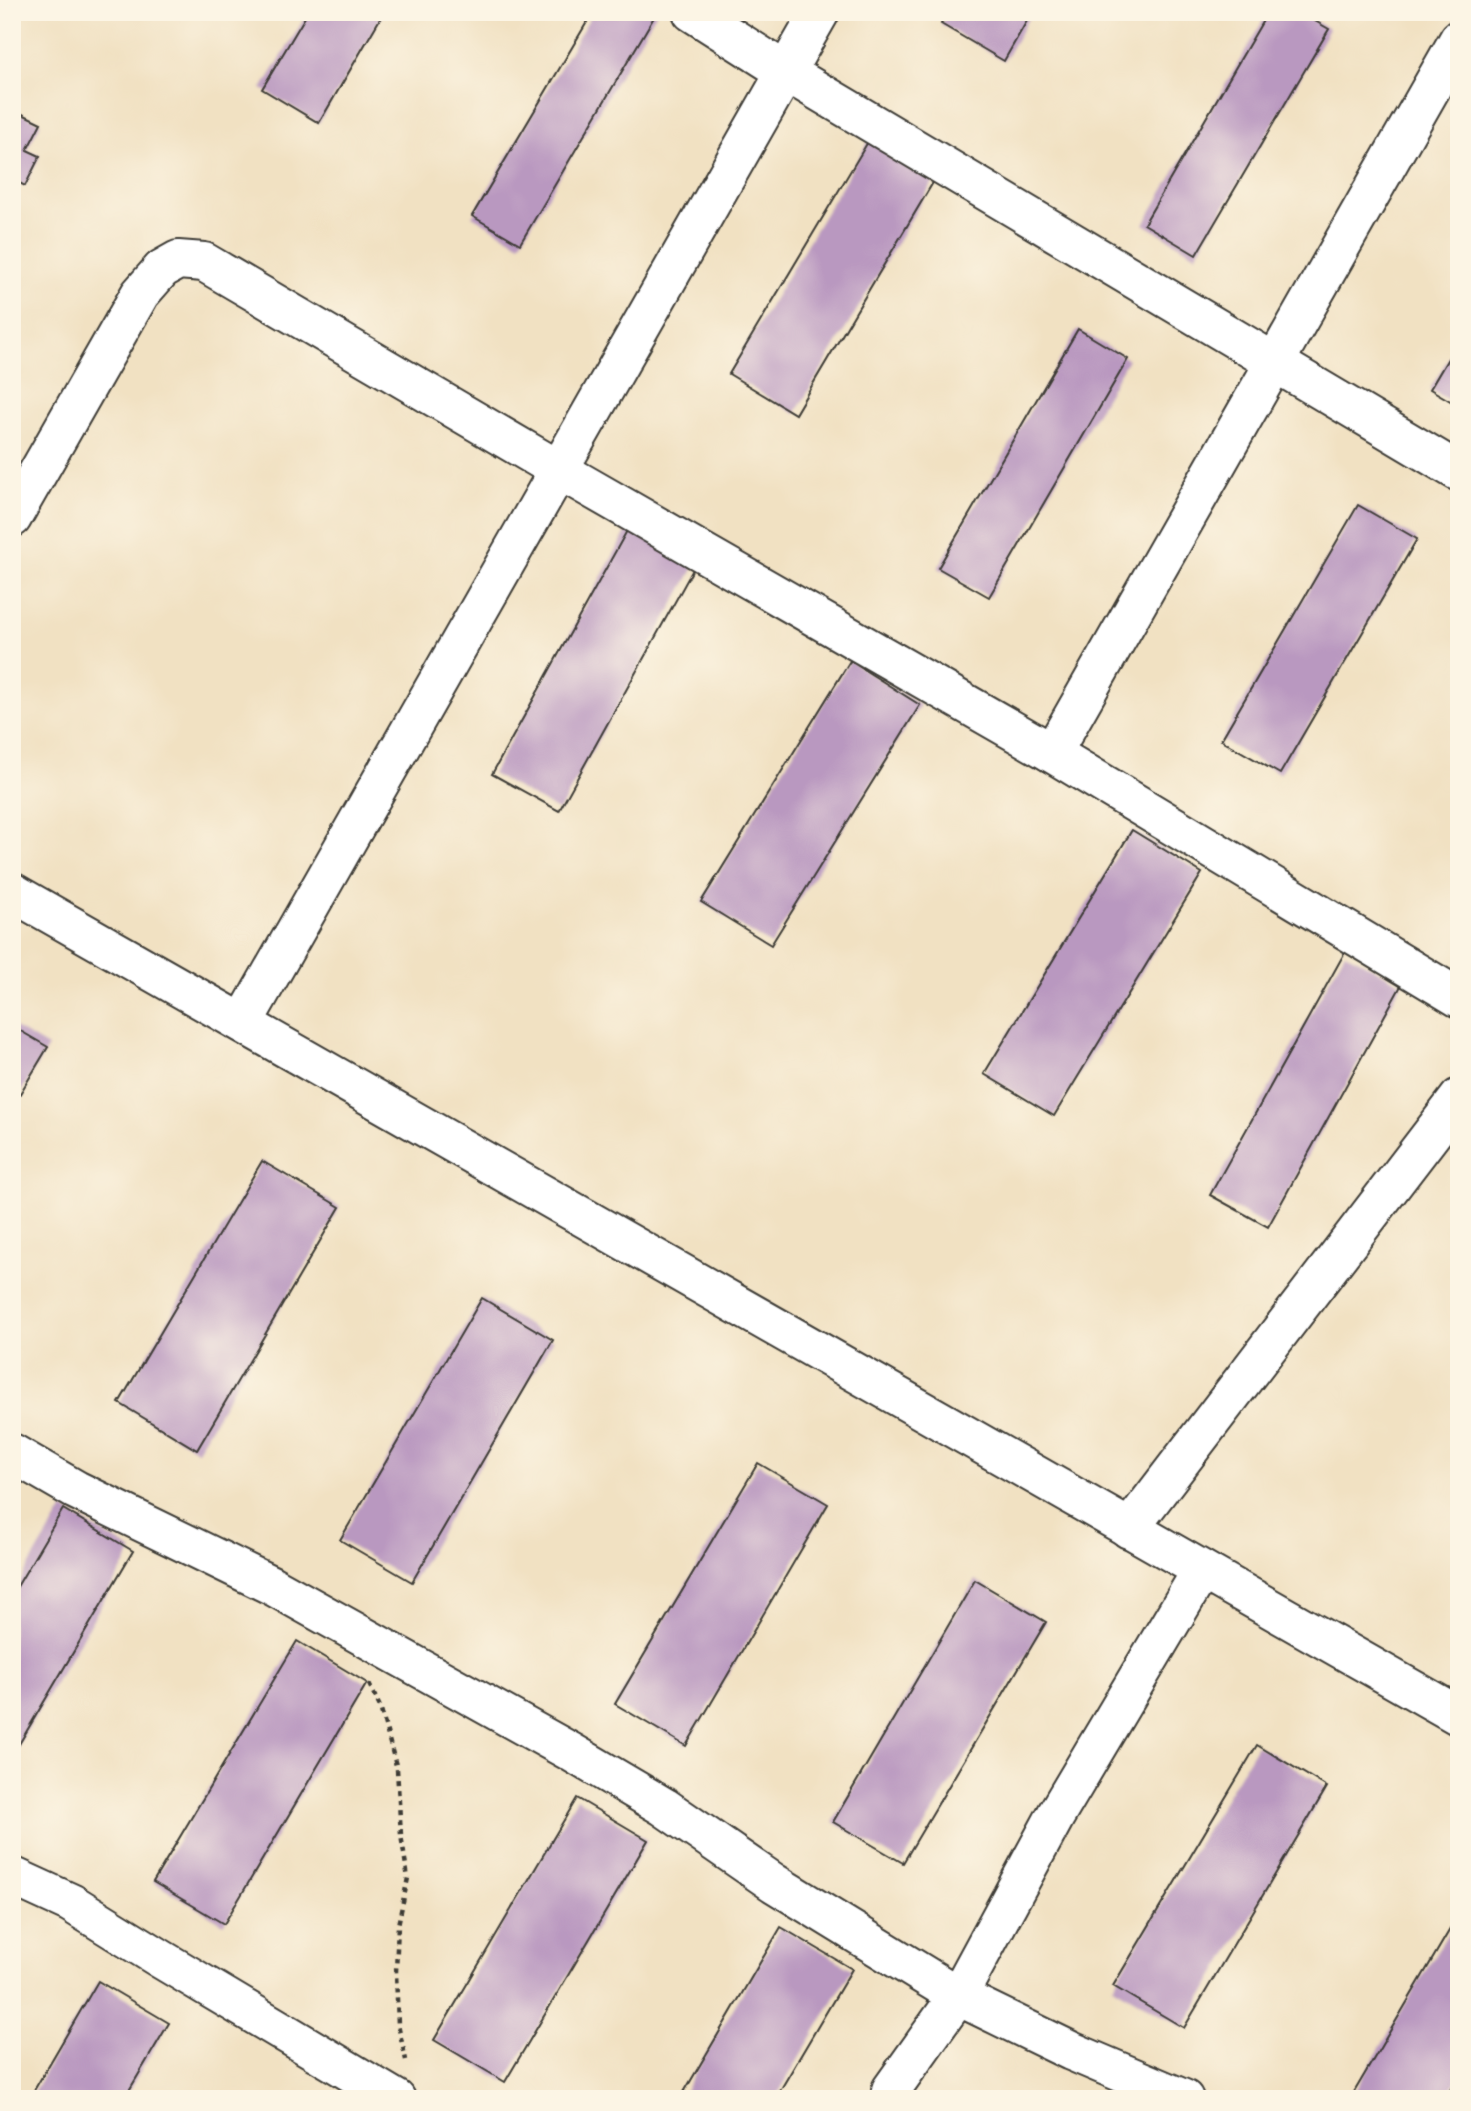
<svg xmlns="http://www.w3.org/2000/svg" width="1471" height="2111" viewBox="0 0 1471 2111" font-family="Dekko,sans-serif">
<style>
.building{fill:#b998c0}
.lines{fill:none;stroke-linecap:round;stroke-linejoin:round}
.street-casing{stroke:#3c3a35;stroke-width:42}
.path{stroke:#3c3a35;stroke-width:4.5;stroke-dasharray:5 5;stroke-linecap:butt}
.street{stroke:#fff;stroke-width:38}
</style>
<rect width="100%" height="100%" fill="#fcf5e5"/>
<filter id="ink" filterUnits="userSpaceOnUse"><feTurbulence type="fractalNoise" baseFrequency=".0143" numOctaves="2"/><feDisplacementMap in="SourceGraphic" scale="14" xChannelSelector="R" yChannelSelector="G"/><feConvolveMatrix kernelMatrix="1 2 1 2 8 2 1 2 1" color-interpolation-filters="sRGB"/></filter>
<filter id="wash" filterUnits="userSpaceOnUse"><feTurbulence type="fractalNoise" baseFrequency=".00686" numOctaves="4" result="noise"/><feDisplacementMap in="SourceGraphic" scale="28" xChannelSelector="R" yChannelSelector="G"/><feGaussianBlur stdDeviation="1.57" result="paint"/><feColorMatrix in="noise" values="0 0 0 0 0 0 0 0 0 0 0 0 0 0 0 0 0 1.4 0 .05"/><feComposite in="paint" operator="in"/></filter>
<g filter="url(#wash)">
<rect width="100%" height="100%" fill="#f1e1c2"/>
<g id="blocks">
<!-- building -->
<g class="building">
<polygon points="308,12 384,12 319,123 262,89"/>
<polygon points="593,12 657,12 520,244 472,216"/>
<polygon points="948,12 1032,12 1004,61 941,24"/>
<polygon points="1268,12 1299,12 1329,29 1196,255 1144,224"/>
<polygon points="12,109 41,123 27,150 40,156 25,186 14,180 12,184"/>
<polygon points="872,135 938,174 795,414 729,374"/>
<polygon points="1078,329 1128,359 989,597 938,568"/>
<polygon points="1459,340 1459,406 1430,389"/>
<polygon points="1358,505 1417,539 1280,774 1221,740"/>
<polygon points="629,527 696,564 559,811 492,774"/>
<polygon points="850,661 920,705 771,945 701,902"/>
<polygon points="1132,830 1202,873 1054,1116 984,1074"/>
<polygon points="1345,952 1402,984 1268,1227 1210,1195"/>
<polygon points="12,1026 48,1047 12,1107"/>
<polygon points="262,1161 340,1207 197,1450 119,1403"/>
<polygon points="482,1298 553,1340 412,1582 340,1540"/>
<polygon points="758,1463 828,1504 686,1746 615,1704"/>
<polygon points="63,1509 133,1551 12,1756 12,1595"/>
<polygon points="975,1580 1046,1622 903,1863 833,1822"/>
<polygon points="297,1641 367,1683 224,1924 153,1882"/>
<polygon points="1257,1745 1327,1787 1184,2028 1113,1986"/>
<polygon points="577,1798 648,1840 505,2082 434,2040"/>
<polygon points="1459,1914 1459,2075 1445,2099 1350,2099"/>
<polygon points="781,1927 852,1969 775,2099 680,2099"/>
<polygon points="98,1981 169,2023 124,2099 29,2099"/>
</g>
</g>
</g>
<g filter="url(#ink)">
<use href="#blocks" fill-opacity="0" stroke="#3c3a35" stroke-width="2"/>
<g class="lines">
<defs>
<g id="street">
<polyline points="692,12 786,72 1459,472"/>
<polyline points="12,518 140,294 162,269 178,260 204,262 559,470 1052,753 1459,998"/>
<polyline points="1052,753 1459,39"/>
<polyline points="12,892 1459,1716"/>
<polyline points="243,1023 820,12"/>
<polyline points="12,1453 76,1490 271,1585 571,1752 664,1807 774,1883 958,1996 1071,2051 1184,2099"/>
<polyline points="1129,1529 1459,1098"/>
<polyline points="12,1876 71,1903 161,1959 396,2099"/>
<polyline points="891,2090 958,1996 1056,1815 1202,1570"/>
</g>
</defs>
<!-- street casing -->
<use href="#street" class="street-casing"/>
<!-- path -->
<polyline class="path" points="369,1684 380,1707 397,1769 401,1835 408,1878 398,1925 396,1972 398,2025 406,2060"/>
<!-- street -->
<use href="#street" class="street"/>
</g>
</g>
<!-- margin -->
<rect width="1471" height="2111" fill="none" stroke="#fcf5e5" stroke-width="42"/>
</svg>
